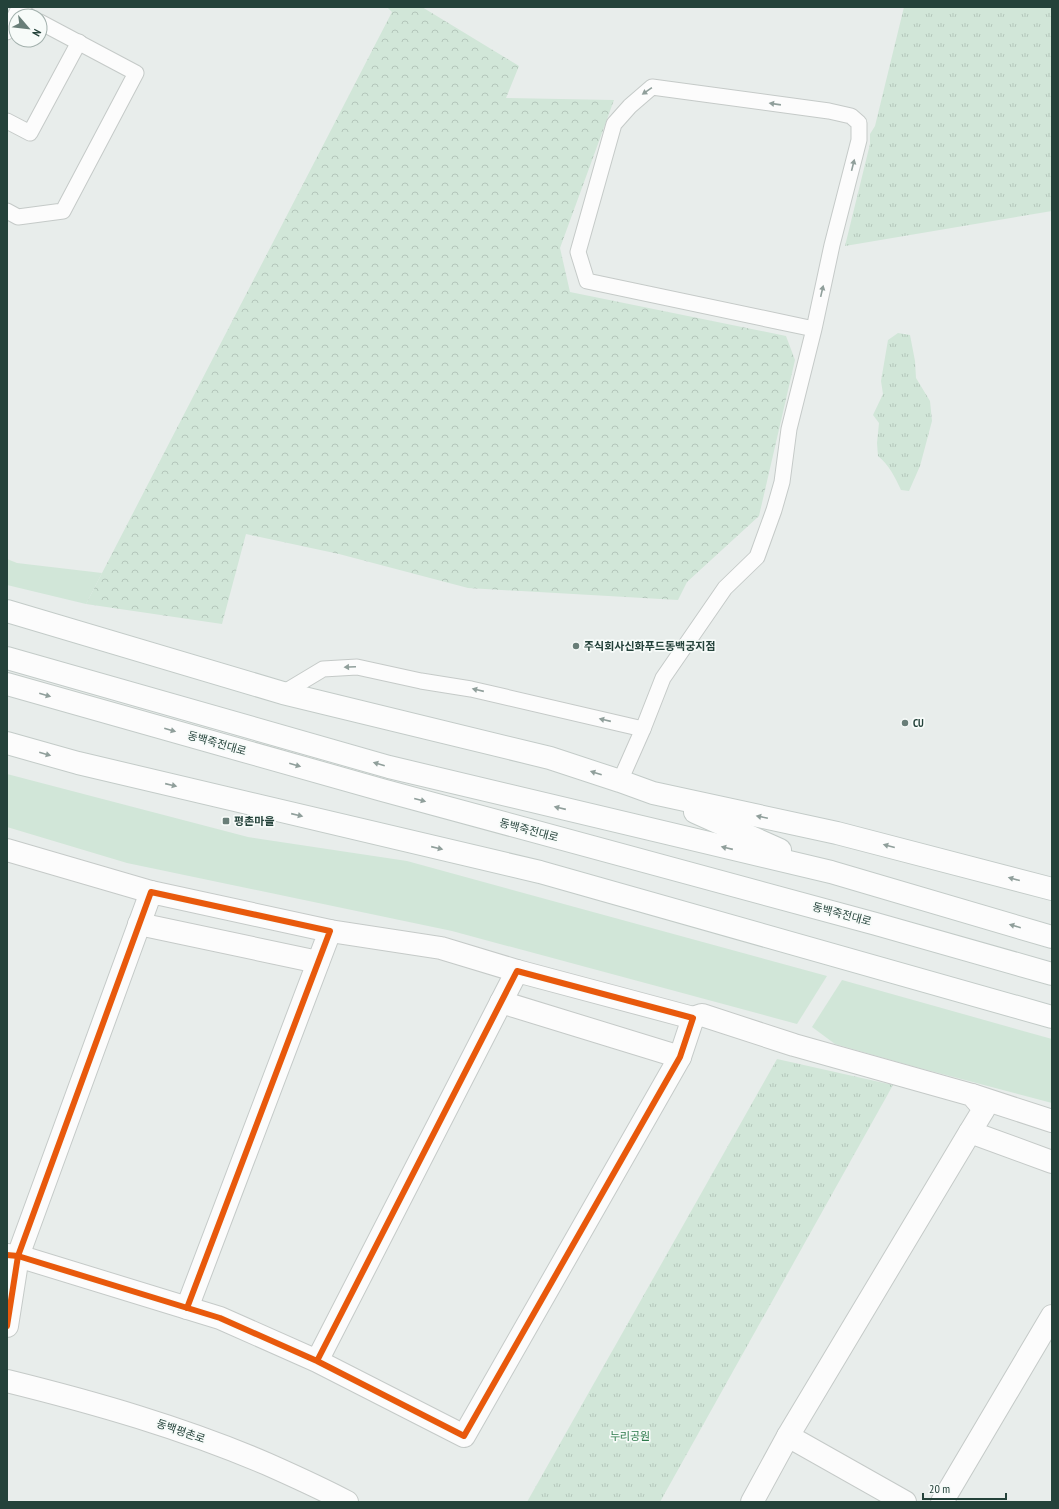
<svg xmlns="http://www.w3.org/2000/svg" width="1059" height="1509" viewBox="0 0 1059 1509" font-family="'PT Sans Narrow','Noto Sans KR',sans-serif">
<style>
.green{fill:#d1e6d8}
.forest{fill:url(#forest-crowns)}
.park{fill:url(#park-tufts)}
.lines{fill:none;stroke-linecap:round;stroke-linejoin:round}
.service-casing{stroke:#c5cac8;stroke-width:17}
.minor-casing{stroke:#c5cac8;stroke-width:24}
.tertiary-casing{stroke:#c5cac8;stroke-width:24}
.secondary-casing{stroke:#c3cbc8;stroke-width:24}
.service{stroke:#fcfcfc;stroke-width:15}
.minor{stroke:#fcfcfc;stroke-width:22}
.tertiary{stroke:#fcfcfc;stroke-width:22}
.secondary{stroke:#fcfcfc;stroke-width:22}
.cycleway-casing{stroke:#f7fbf9;stroke-width:8}
.cycleway{stroke:#e8590c;stroke-width:6}
.oneway{fill:#909f9b}
.poi-dot{fill:#697e78;stroke:#f7fbf9;stroke-width:1.5}
.labels{text-anchor:middle;stroke-width:3.5;stroke-linejoin:round;paint-order:stroke}
.poi-label{font-size:11px;font-weight:bold;fill:#24423a;stroke:#f7fbf9;text-anchor:start}
.street-label{font-size:11px;fill:#24423a;stroke:#f7fbf9}
.park-label{font-size:11px;fill:#2d7a4b;stroke:#f7fbf9}
</style>
<defs>
<pattern id="forest-crowns" width="20" height="18" patternUnits="userSpaceOnUse"><rect width="20" height="18" fill="#d1e6d8"/><path d="M2 6a3 3 0 1 1 6 0M12 15a3 3 0 1 1 6 0" fill="none" stroke="#b3c6ba"/></pattern>
<pattern id="park-tufts" width="24" height="20" patternUnits="userSpaceOnUse"><rect width="24" height="20" fill="#d1e6d8"/><path d="M3 7l-1-3M5 7V3M7 7l1-3M15 17l-1-3M17 17v-4M19 17l1-3" fill="none" stroke="#b3c6ba"/></pattern>
</defs>
<rect width="100%" height="100%" fill="#e8edeb"/>
<!-- green -->
<g class="green">
<polygon points="7,559 17,563 102,573 86,604 7,585"/>
<polygon points="7,774 248,837 407,861 827,976 797,1024 452,931 127,863 7,827"/>
<polygon points="842,980 1052,1039 1052,1103 912,1066 835,1044 812,1027"/>
</g>
<!-- forest -->
<polygon class="forest" points="387,7 422,7 519,66 506,98 614,100 560,248 570,292 786,336 795,360 759,516 687,582 678,600 468,588 339,554 246,534 222,624 86,604 392,12"/>
<!-- park -->
<g class="park">
<polygon points="904,7 1052,7 1052,211 845,246 870,144 870,134 875,126"/>
<path d="M898 333 910 335 915 361 916 378 930 401 932 421 920 466 909 491 901 490C895 477 889 465 878 456L877 443 879 423 873 415 883 394 881 381 888 340Z"/>
<polygon points="777,1059 893,1085 660,1502 527,1502"/>
</g>
<g class="lines">
<defs>
<g id="service">
<polyline points="7,32 18,10 29,16"/>
<polyline points="7,121 30,133 79,42"/>
<polyline points="7,211 18,217 63,211 136,73 40,22"/>
<polyline points="283,693 323,669 357,667 421,681 471,689 643,729"/>
<polyline points="620,781 643,729 663,678 725,588 757,557 774,510 782,482 789,429 814,329 832,245 859,140 859,123 851,116 829,111 652,87 630,106 614,124 578,252 587,281 814,329"/>
</g>
<g id="minor">
<polyline points="7,850 151,892"/>
<polyline points="139,924 318,962"/>
<polyline points="330,931 441,948 517,971"/>
<polyline points="501,1002 680,1057"/>
<polyline points="693,1018 702,1015 794,1045 972,1095 984,1109 970,1132"/>
<polyline points="972,1095 1052,1121"/>
<polyline points="7,1255 18,1256 220,1318 317,1361 464,1436 680,1057 693,1018 517,971 317,1361"/>
<polyline points="7,1326 18,1256 151,892 330,931 187,1308"/>
<polyline points="788,1436 905,1502"/>
<polyline points="752,1502 788,1436 970,1132 1052,1162"/>
<polyline points="942,1502 1052,1316"/>
</g>
<path id="tertiary" d="M7 1381C96 1403 183 1428 267 1464 294 1476 321 1488 347 1502"/>
<g id="secondary">
<polyline points="7,611 283,693 550,758 620,781 653,793 837,833 1052,889"/>
<polyline points="7,658 389,767 831,872 1052,937"/>
<polyline points="7,684 382,790 876,924 1052,974"/>
<polyline points="7,743 78,763 540,872 1052,1017"/>
<polyline points="695,812 780,850"/>
</g>
</defs>
<!-- service casing -->
<use href="#service" class="service-casing"/>
<!-- minor casing -->
<use href="#minor" class="minor-casing"/>
<!-- tertiary casing -->
<use href="#tertiary" class="tertiary-casing"/>
<!-- secondary casing -->
<use href="#secondary" class="secondary-casing"/>
<!-- service -->
<use href="#service" class="service"/>
<!-- minor -->
<use href="#minor" class="minor"/>
<!-- tertiary -->
<use href="#tertiary" class="tertiary"/>
<!-- secondary -->
<use href="#secondary" class="secondary"/>
<defs>
<g id="cycleway">
<polyline points="7,1255 18,1256 220,1318 317,1361 464,1436 680,1057 693,1018 517,971 317,1361"/>
<polyline points="7,1326 18,1256 151,892 330,931 187,1308"/>
</g>
</defs>
<!-- cycleway casing -->
<use href="#cycleway" class="cycleway-casing"/>
<!-- cycleway -->
<use href="#cycleway" class="cycleway"/>
</g>
<!-- one-way arrows -->
<defs><path id="oneway-solid" d="M-6-.8H1V-3.2L6.5 0L1 3.2V.8H-6Z"/></defs>
<g class="oneway">
<use href="#oneway-solid" transform="translate(647 91) rotate(145)"/>
<use href="#oneway-solid" transform="translate(775 104) rotate(-172)"/>
<use href="#oneway-solid" transform="translate(853 165) rotate(-76)"/>
<use href="#oneway-solid" transform="translate(822 291) rotate(-77)"/>
<use href="#oneway-solid" transform="translate(350 667) rotate(177)"/>
<use href="#oneway-solid" transform="translate(478 690) rotate(-167)"/>
<use href="#oneway-solid" transform="translate(45 695) rotate(16)"/>
<use href="#oneway-solid" transform="translate(605 720) rotate(-167)"/>
<use href="#oneway-solid" transform="translate(170 730) rotate(16)"/>
<use href="#oneway-solid" transform="translate(45 754) rotate(16)"/>
<use href="#oneway-solid" transform="translate(379 764) rotate(-164)"/>
<use href="#oneway-solid" transform="translate(295 765) rotate(16)"/>
<use href="#oneway-solid" transform="translate(596 773) rotate(-162)"/>
<use href="#oneway-solid" transform="translate(171 785) rotate(13)"/>
<use href="#oneway-solid" transform="translate(420 800) rotate(15)"/>
<use href="#oneway-solid" transform="translate(560 808) rotate(-167)"/>
<use href="#oneway-solid" transform="translate(297 815) rotate(13)"/>
<use href="#oneway-solid" transform="translate(762 817) rotate(-168)"/>
<use href="#oneway-solid" transform="translate(889 846) rotate(-165)"/>
<use href="#oneway-solid" transform="translate(437 848) rotate(13)"/>
<use href="#oneway-solid" transform="translate(727 848) rotate(-167)"/>
<use href="#oneway-solid" transform="translate(1014 879) rotate(-165)"/>
<use href="#oneway-solid" transform="translate(1015 926) rotate(-164)"/>
</g>
<!-- markers -->
<g class="poi-dot">
<circle cx="576" cy="646" r="4"/>
<circle cx="905" cy="723" r="4"/>
<rect x="222" y="817" width="8" height="8" rx="2"/>
</g>
<g class="labels">
<!-- poi labels -->
<g class="poi-label">
<text x="584" y="650">주식회사신화푸드동백궁지점</text>
<text x="913" y="727">CU</text>
<text x="234" y="825">평촌마을</text>
</g>
<!-- street labels -->
<g class="street-label">
<text transform="translate(217 743) rotate(16)" y="4">동백죽전대로</text>
<text transform="translate(529 830) rotate(15)" y="4">동백죽전대로</text>
<text transform="translate(842 914) rotate(15)" y="4">동백죽전대로</text>
<text transform="translate(181 1431) rotate(19)" y="4">동백평촌로</text>
</g>
<!-- park labels -->
<g class="park-label">
<text x="630" y="1440">누리공원</text>
</g>
</g>
<!-- border -->
<rect width="1059" height="1509" fill="none" stroke="#24423a" stroke-width="16"/>
<!-- north arrow -->
<g transform="translate(28 28) rotate(118)"><circle r="19" fill="#f7fbf9" stroke="#a3b1ad"/>
<path d="M0-3L7 15L0 10L-7 15Z" fill="#697e78"/>
<text y="-6" font-size="11" font-weight="bold" text-anchor="middle" fill="#24423a">N</text>
</g>
<!-- scale -->
<path d="M923 1493v6h83v-6" fill="none" stroke="#24423a" stroke-width="2"/>
<text x="929" y="1493" font-size="12" fill="#24423a" stroke="#f7fbf9" stroke-width="3" paint-order="stroke">20 m</text>
</svg>
